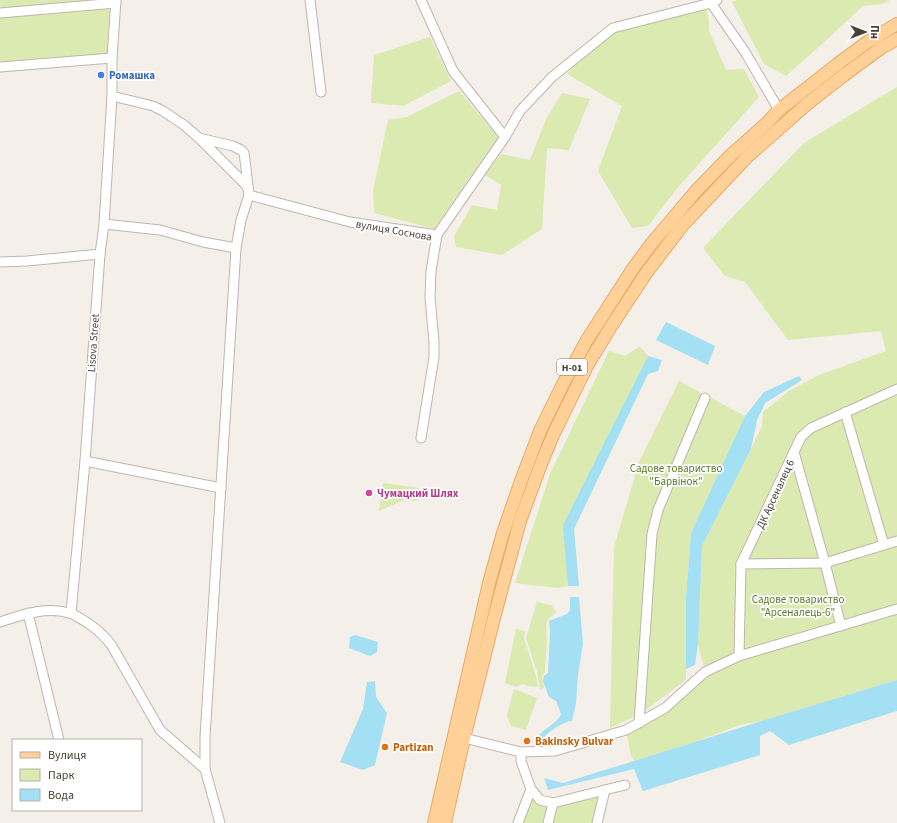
<svg xmlns="http://www.w3.org/2000/svg" width="897" height="823" viewBox="0 0 897 823" font-family="'Source Sans 3',sans-serif">
<style>
.green{fill:#daeab0}
.water{fill:#a3e0f3}
.lines{fill:none;stroke-linecap:round;stroke-linejoin:round}
.minor-casing{stroke:#c1b5ab;stroke-width:11}
.major-casing{stroke:#e8aa63;stroke-width:14}
.minor{stroke:#fff;stroke-width:9}
.major{stroke:#ffd098;stroke-width:12}
.shop-dot{fill:#3f7fe0;stroke:#fff;stroke-width:1.5}
.hotel-dot{fill:#d1479c;stroke:#fff;stroke-width:1.5}
.food-dot{fill:#e8710a;stroke:#fff;stroke-width:1.5}
.labels{text-anchor:middle;stroke-width:3.5;stroke-linejoin:round;paint-order:stroke}
.shield{fill:#fff;stroke:#807973;stroke-width:1}
.shield-label{font-size:10px;font-weight:bold;fill:#493f37}
.shop-label{font-size:11px;font-weight:bold;fill:#366cbe;stroke:#fff;text-anchor:start}
.street-label{font-size:11px;fill:#493f37;stroke:#fff}
.park-label{font-size:11px;fill:#567e27;stroke:#fff}
.hotel-label{font-size:11px;font-weight:bold;fill:#b23c85;stroke:#fff;text-anchor:start}
.food-label{font-size:11px;font-weight:bold;fill:#c56008;stroke:#fff;text-anchor:start}
</style>
<rect width="100%" height="100%" fill="#f5efe9"/>
<!-- green -->
<g class="green">
<polygon points="0,0 110,0 107,56 0,65"/>
<polygon points="737,0 890,0 882,4 863,6 822,44 786,76 764,64 732,2"/>
<polygon points="706,8 709,19 709,31 726,70 744,69 759,97 679,186 648,226 632,228 598,171 622,106 567,74 575,64 616,32"/>
<polygon points="430,37 451,81 403,106 371,103 374,55"/>
<polygon points="897,87 897,680 758,722 743,724 695,742 634,761 631,755 626,730 665,708 705,672 698,644 702,546 751,449 762,426 763,412 789,391 819,375 886,351 881,331 788,340 745,282 725,276 703,248 804,143"/>
<polygon points="459,91 498,137 434,229 374,213 373,191 388,120 407,117"/>
<polygon points="562,93 590,99 569,150 547,148 542,229 502,255 456,247 454,236 472,205 497,210 501,185 485,175 501,154 530,160 546,119"/>
<polygon points="640,346 648,356 564,525 568,586 558,588 515,583 550,474 609,351 625,356"/>
<polygon points="679,381 745,416 691,533 686,599 686,680 640,714 610,728 614,547 639,462"/>
<polygon points="383,483 419,488 417,501 404,500 379,511"/>
<polygon points="537,602 551,605 556,612 553,615 549,618 546,623 547,644 545,668 545,672 542,676 544,688 540,689 537,672 526,638"/>
<polygon points="516,629 525,631 524,638 536,676 538,687 528,686 522,684 517,687 505,683"/>
<polygon points="514,689 537,698 526,730 511,726 507,716 510,703"/>
<polygon points="600,791 592,823 517,823 529,795 553,803"/>
</g>
<!-- water -->
<g class="water">
<polygon points="666,322 715,346 708,365 656,340"/>
<polygon points="648,356 662,360 658,371 648,374 574,529 579,586 568,586 563,525"/>
<polygon points="799,376 802,380 765,403 757,420 751,449 702,546 698,644 695,665 686,669 686,599 691,533 745,416 764,392"/>
<path d="M570 597H579L583 644 578 674 576 703 572 721C563 721 545 734 541 741 540 743 540 746 539 748H533C534 743 536 738 540 734 547 727 557 723 561 714L556 701 549 697 543 681 544 676 548 673 550 630 549 621 567 614 570 610Z"/>
<polygon points="355,635 378,642 377,652 370,656 349,648 350,637"/>
<polygon points="897,680 897,711 789,745 770,731 760,736 760,755 643,791 634,769 548,790 544,778 563,783 695,742 758,722"/>
<polygon points="375,681 376,697 387,713 375,765 363,770 340,762 363,709 367,682"/>
</g>
<g class="lines">
<defs>
<g id="minor">
<polyline points="310,0 321,92"/>
<polyline points="421,0 453,71 505,137"/>
<polyline points="711,3 745,52 779,110"/>
<polyline points="0,13 116,3"/>
<polyline points="0,67 112,58"/>
<polyline points="112,96 153,106 163,111 184,125 199,138 245,184 248,189"/>
<polyline points="199,138 233,146 241,150 244,153 245,160 249,195 241,220 236,248 205,737 205,769 220,823"/>
<polyline points="249,195 350,222 437,235 431,271 430,297 434,342 434,357 421,438"/>
<polyline points="104,224 160,230 203,242 236,248"/>
<polyline points="437,235 505,137 520,111 552,77 613,28 711,3 717,0"/>
<polyline points="0,262 27,261 100,254"/>
<polyline points="845,412 884,545"/>
<polyline points="794,452 825,563 841,626"/>
<polyline points="85,461 221,488"/>
<polyline points="741,564 825,563 897,541"/>
<polyline points="28,613 59,740"/>
<polyline points="71,613 85,461 100,254 104,224 112,96 112,58 116,0"/>
<path d="M0 622C22 615 46 606 69 613 75 614 82 620 88 623 98 630 105 636 112 646L160 730 205 769"/>
<polyline points="739,656 741,564 801,437 811,428 897,389"/>
<polyline points="639,723 652,534 658,510 705,398"/>
<polyline points="464,738 521,752 555,751 626,730 665,708 705,672 739,656 897,609"/>
<polyline points="521,752 521,761 531,789 540,800 553,803 625,785"/>
<polyline points="518,823 531,789"/>
<polyline points="548,823 553,803"/>
<polyline points="597,823 605,790"/>
</g>
<g id="major">
<polyline points="434,823 489,583 503,533 521,481 540,431 562,386 587,340 632,270 652,243 696,191 731,155 767,123 779,110 839,63 869,41 897,24"/>
<polyline points="445,823 464,738 495,614 520,521 541,464 553,435 587,366 610,328 647,272 682,226 747,157 807,104 844,75 881,48 897,39"/>
</g>
</defs>
<!-- minor casing -->
<use href="#minor" class="minor-casing"/>
<!-- major casing -->
<use href="#major" class="major-casing"/>
<!-- minor -->
<use href="#minor" class="minor"/>
<!-- major -->
<use href="#major" class="major"/>
</g>
<!-- markers -->
<circle class="shop-dot" cx="101" cy="75" r="4"/>
<circle class="hotel-dot" cx="369" cy="493" r="4"/>
<g class="food-dot">
<circle cx="527" cy="741" r="4"/>
<circle cx="385" cy="747" r="4"/>
</g>
<g class="labels">
<!-- shield labels -->
<rect class="shield" x="557" y="359" width="30" height="16" rx="3"/>
<g class="shield-label">
<text x="572" y="371">Н-01</text>
</g>
<!-- shop labels -->
<g class="shop-label">
<text x="109" y="79">Ромашка</text>
</g>
<!-- street labels -->
<g class="street-label">
<text transform="translate(394 230) rotate(10)" y="4">вулиця Соснова</text>
<text transform="translate(93 343) rotate(-86)" y="4">Lisova Street</text>
<text transform="translate(775 494) rotate(-65)" y="4">ДК Арсеналец 6</text>
</g>
<!-- park labels -->
<g class="park-label">
<text x="676" y="472">Садове товариство<tspan x="676" dy="13">"Барвінок"</tspan></text>
<text x="798" y="603">Садове товариство<tspan x="798" dy="13">"Арсеналець-6"</tspan></text>
</g>
<!-- hotel labels -->
<g class="hotel-label">
<text x="377" y="497">Чумацкий Шлях</text>
</g>
<!-- food labels -->
<g class="food-label">
<text x="535" y="745">Bakinsky Bulvar</text>
<text x="393" y="751">Partizan</text>
</g>
</g>
<!-- legend -->
<rect x="12" y="739" width="130" height="72" fill="#ffffff" stroke="#b6b2af"/>
<rect x="20" y="752" width="20" height="6" fill="#ffd098" stroke="#b6b2af"/>
<text x="48" y="759" font-size="12" fill="#493f37">Вулиця</text>
<rect x="20" y="769" width="20" height="12" fill="#daeab0" stroke="#b6b2af"/>
<text x="48" y="779" font-size="12" fill="#493f37">Парк</text>
<rect x="20" y="789" width="20" height="12" fill="#a3e0f3" stroke="#b6b2af"/>
<text x="48" y="799" font-size="12" fill="#493f37">Вода</text>
<!-- north arrow -->
<g transform="translate(865 32) rotate(90)" stroke="#ffffff" stroke-width="3" paint-order="stroke">
<path d="M0-3L7 15L0 10L-7 15Z" fill="#493f37"/>
<text y="-6" font-size="11" font-weight="bold" text-anchor="middle" fill="#493f37">Пн</text>
</g>
</svg>
